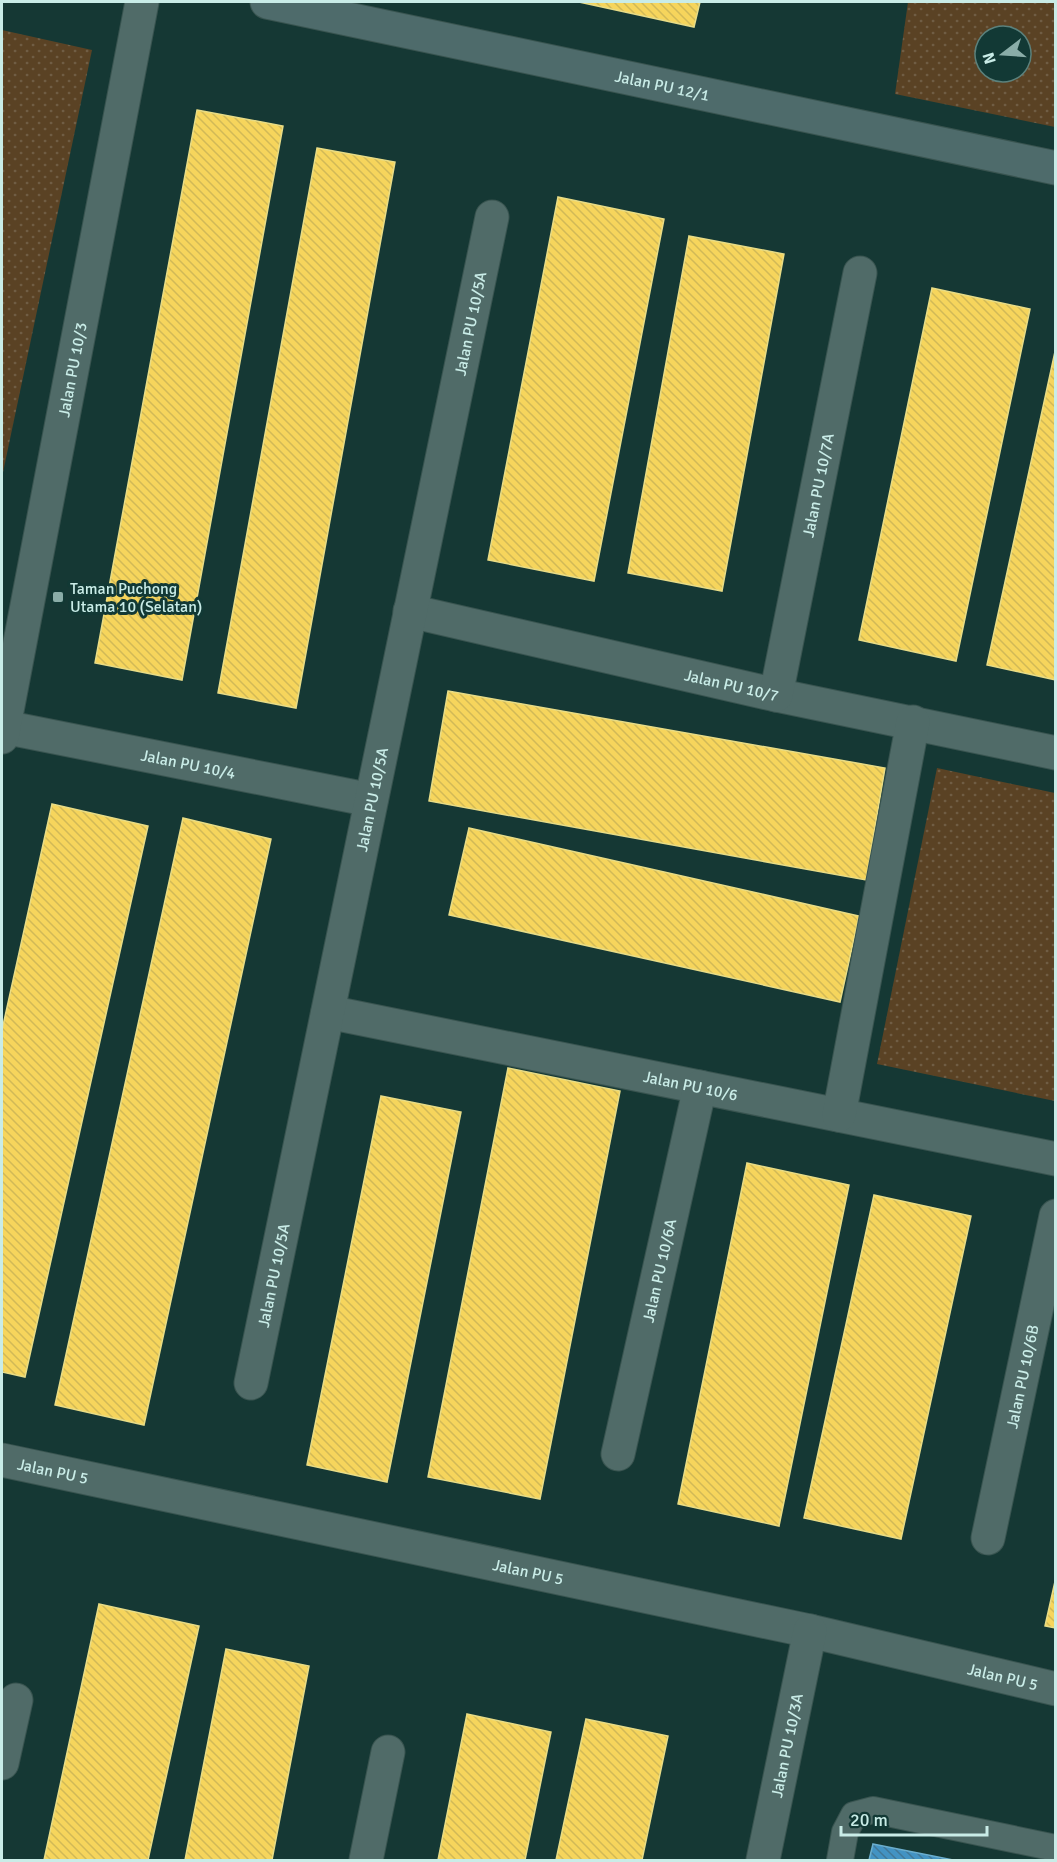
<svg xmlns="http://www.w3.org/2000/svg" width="1057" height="1862" viewBox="0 0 1057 1862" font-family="Signika,sans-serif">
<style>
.grass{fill:url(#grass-dots);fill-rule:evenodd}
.homes{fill:url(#homes-back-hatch);stroke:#e8dc86;stroke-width:1.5}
.schools{fill:url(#schools-back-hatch);stroke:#6baece;stroke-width:1.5}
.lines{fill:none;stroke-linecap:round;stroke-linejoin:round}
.lane-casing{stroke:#395450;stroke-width:28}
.street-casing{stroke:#395450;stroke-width:35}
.secondary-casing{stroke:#395450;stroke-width:35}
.lane{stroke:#506b68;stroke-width:26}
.street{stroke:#506b68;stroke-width:33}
.secondary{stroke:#4e6b6b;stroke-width:33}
.poi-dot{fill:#8aada8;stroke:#123935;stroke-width:2}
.labels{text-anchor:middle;stroke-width:6;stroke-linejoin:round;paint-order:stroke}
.street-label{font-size:16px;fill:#c9ece7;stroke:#123935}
.poi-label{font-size:16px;fill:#c9ece7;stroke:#123935;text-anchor:start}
</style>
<defs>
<pattern id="grass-dots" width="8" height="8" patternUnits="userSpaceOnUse" patternTransform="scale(1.5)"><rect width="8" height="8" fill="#5a4224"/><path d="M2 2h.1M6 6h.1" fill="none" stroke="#705d44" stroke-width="1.8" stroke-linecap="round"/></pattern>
<pattern id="homes-back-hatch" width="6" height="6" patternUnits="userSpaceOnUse" patternTransform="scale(1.5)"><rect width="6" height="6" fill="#f6d55c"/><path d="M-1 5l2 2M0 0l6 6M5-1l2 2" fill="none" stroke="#d1b957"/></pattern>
<pattern id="schools-back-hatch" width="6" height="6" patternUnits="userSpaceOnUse" patternTransform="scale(1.5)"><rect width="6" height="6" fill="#4393c3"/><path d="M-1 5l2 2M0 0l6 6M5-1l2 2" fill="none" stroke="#417897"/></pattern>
</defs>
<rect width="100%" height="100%" fill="#153834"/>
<!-- grass -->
<g class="grass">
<path d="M908 2H1055V127L895 94ZM985 36H1021V72H985Z"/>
<polygon points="2,30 92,50 2,477"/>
<polygon points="937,768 1055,793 1055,1101 877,1064"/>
</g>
<!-- homes -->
<g class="homes">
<polygon points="579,2 700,2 694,27"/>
<polygon points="197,110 283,126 182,680 95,663"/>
<polygon points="317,148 395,162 296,708 218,693"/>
<polygon points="558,197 664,219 594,581 488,560"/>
<polygon points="689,236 784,254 722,591 628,573"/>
<polygon points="932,288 1030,309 956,661 859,640"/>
<polygon points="1056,347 1056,680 987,665"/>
<polygon points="448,691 885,768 866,880 429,801"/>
<polygon points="52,804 148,826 25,1377 2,1372 2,1030"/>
<polygon points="183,818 271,839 144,1425 55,1405"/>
<polygon points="469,828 859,916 840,1002 449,915"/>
<polygon points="508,1068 620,1091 540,1499 428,1477"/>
<polygon points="381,1096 461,1112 387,1482 307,1465"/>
<polygon points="747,1163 849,1185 779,1526 678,1504"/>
<polygon points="874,1195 971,1216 901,1539 804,1518"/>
<polygon points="1056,1577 1056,1628 1045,1626"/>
<polygon points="99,1604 199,1626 148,1860 44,1860"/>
<polygon points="226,1649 309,1666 272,1860 185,1860"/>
<polygon points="467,1714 551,1732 525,1860 438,1860"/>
<polygon points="586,1719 668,1736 642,1860 556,1860"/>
</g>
<!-- schools -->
<polygon class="schools" points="873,1844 953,1860 869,1860"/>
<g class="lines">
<defs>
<polyline id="lane" points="840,1860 845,1832 854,1815 873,1810 1056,1848"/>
<g id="street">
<path id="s1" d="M410 611 776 695 1056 753"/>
<path id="s2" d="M776 695 860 273"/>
<path id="s3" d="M4 727 371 800"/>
<path id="s4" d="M2 737 142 2"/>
<path id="s5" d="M328 1012 1056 1159"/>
<polyline points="839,1115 913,722"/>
<path id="s6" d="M251 1383 492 217"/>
<path id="s7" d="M618 1454 700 1087"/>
<path id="s8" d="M2 1460 810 1631 1056 1689"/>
<path id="s9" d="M988 1538 1056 1216"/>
<polyline points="2,1763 16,1700"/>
<polyline points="366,1860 388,1752"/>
<path id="s10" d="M763 1860 810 1631"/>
</g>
<g id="secondary">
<path id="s11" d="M267 2 1056 168"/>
</g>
</defs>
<!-- lane casing -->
<use href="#lane" class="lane-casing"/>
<!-- street casing -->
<use href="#street" class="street-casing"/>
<!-- secondary casing -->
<use href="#secondary" class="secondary-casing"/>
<!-- lane -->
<use href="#lane" class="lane"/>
<!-- street -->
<use href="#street" class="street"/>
<!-- secondary -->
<use href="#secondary" class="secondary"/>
</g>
<!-- markers -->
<rect class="poi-dot" x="52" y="591" width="12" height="12" rx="3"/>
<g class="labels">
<!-- street labels -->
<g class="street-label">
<text dy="6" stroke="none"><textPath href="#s11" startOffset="404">Jalan PU 12/1</textPath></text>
<text dy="6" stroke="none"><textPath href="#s6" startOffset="1082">Jalan PU 10/5A</textPath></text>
<text dy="6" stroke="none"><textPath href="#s4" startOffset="374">Jalan PU 10/3</textPath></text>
<text dy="6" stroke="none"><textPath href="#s2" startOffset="214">Jalan PU 10/7A</textPath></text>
<text dy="6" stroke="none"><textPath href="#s1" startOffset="330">Jalan PU 10/7</textPath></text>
<text dy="6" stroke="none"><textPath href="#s3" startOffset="188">Jalan PU 10/4</textPath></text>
<text dy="6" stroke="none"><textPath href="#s6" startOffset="596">Jalan PU 10/5A</textPath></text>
<text dy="6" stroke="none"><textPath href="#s5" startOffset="370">Jalan PU 10/6</textPath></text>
<text dy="6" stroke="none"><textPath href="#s7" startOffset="188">Jalan PU 10/6A</textPath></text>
<text dy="6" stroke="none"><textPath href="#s6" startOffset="110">Jalan PU 10/5A</textPath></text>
<text dy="6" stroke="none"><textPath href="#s9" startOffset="165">Jalan PU 10/6B</textPath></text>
<text dy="6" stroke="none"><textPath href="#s8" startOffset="52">Jalan PU 5</textPath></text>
<text dy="6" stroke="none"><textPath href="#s8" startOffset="538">Jalan PU 5</textPath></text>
<text dy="6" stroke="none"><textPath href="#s8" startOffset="1024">Jalan PU 5</textPath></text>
<text dy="6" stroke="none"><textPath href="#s10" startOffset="117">Jalan PU 10/3A</textPath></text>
</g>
<!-- poi labels -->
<g class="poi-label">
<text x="70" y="594">Taman Puchong<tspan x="70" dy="18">Utama 10 (Selatan)</tspan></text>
</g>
</g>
<!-- border -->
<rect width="1057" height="1862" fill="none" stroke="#c9ece7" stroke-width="6"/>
<!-- north arrow -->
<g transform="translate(1003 54) rotate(253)"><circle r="28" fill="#123935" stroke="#5b817c" stroke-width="1.5"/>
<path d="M0-4.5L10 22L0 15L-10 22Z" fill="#8aada8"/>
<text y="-9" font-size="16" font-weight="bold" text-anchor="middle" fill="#c9ece7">N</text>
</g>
<!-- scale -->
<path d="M841 1826v9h146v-9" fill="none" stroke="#c9ece7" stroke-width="3"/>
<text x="850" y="1826" font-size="18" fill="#c9ece7" stroke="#123935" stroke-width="4.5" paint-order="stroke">20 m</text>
</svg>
